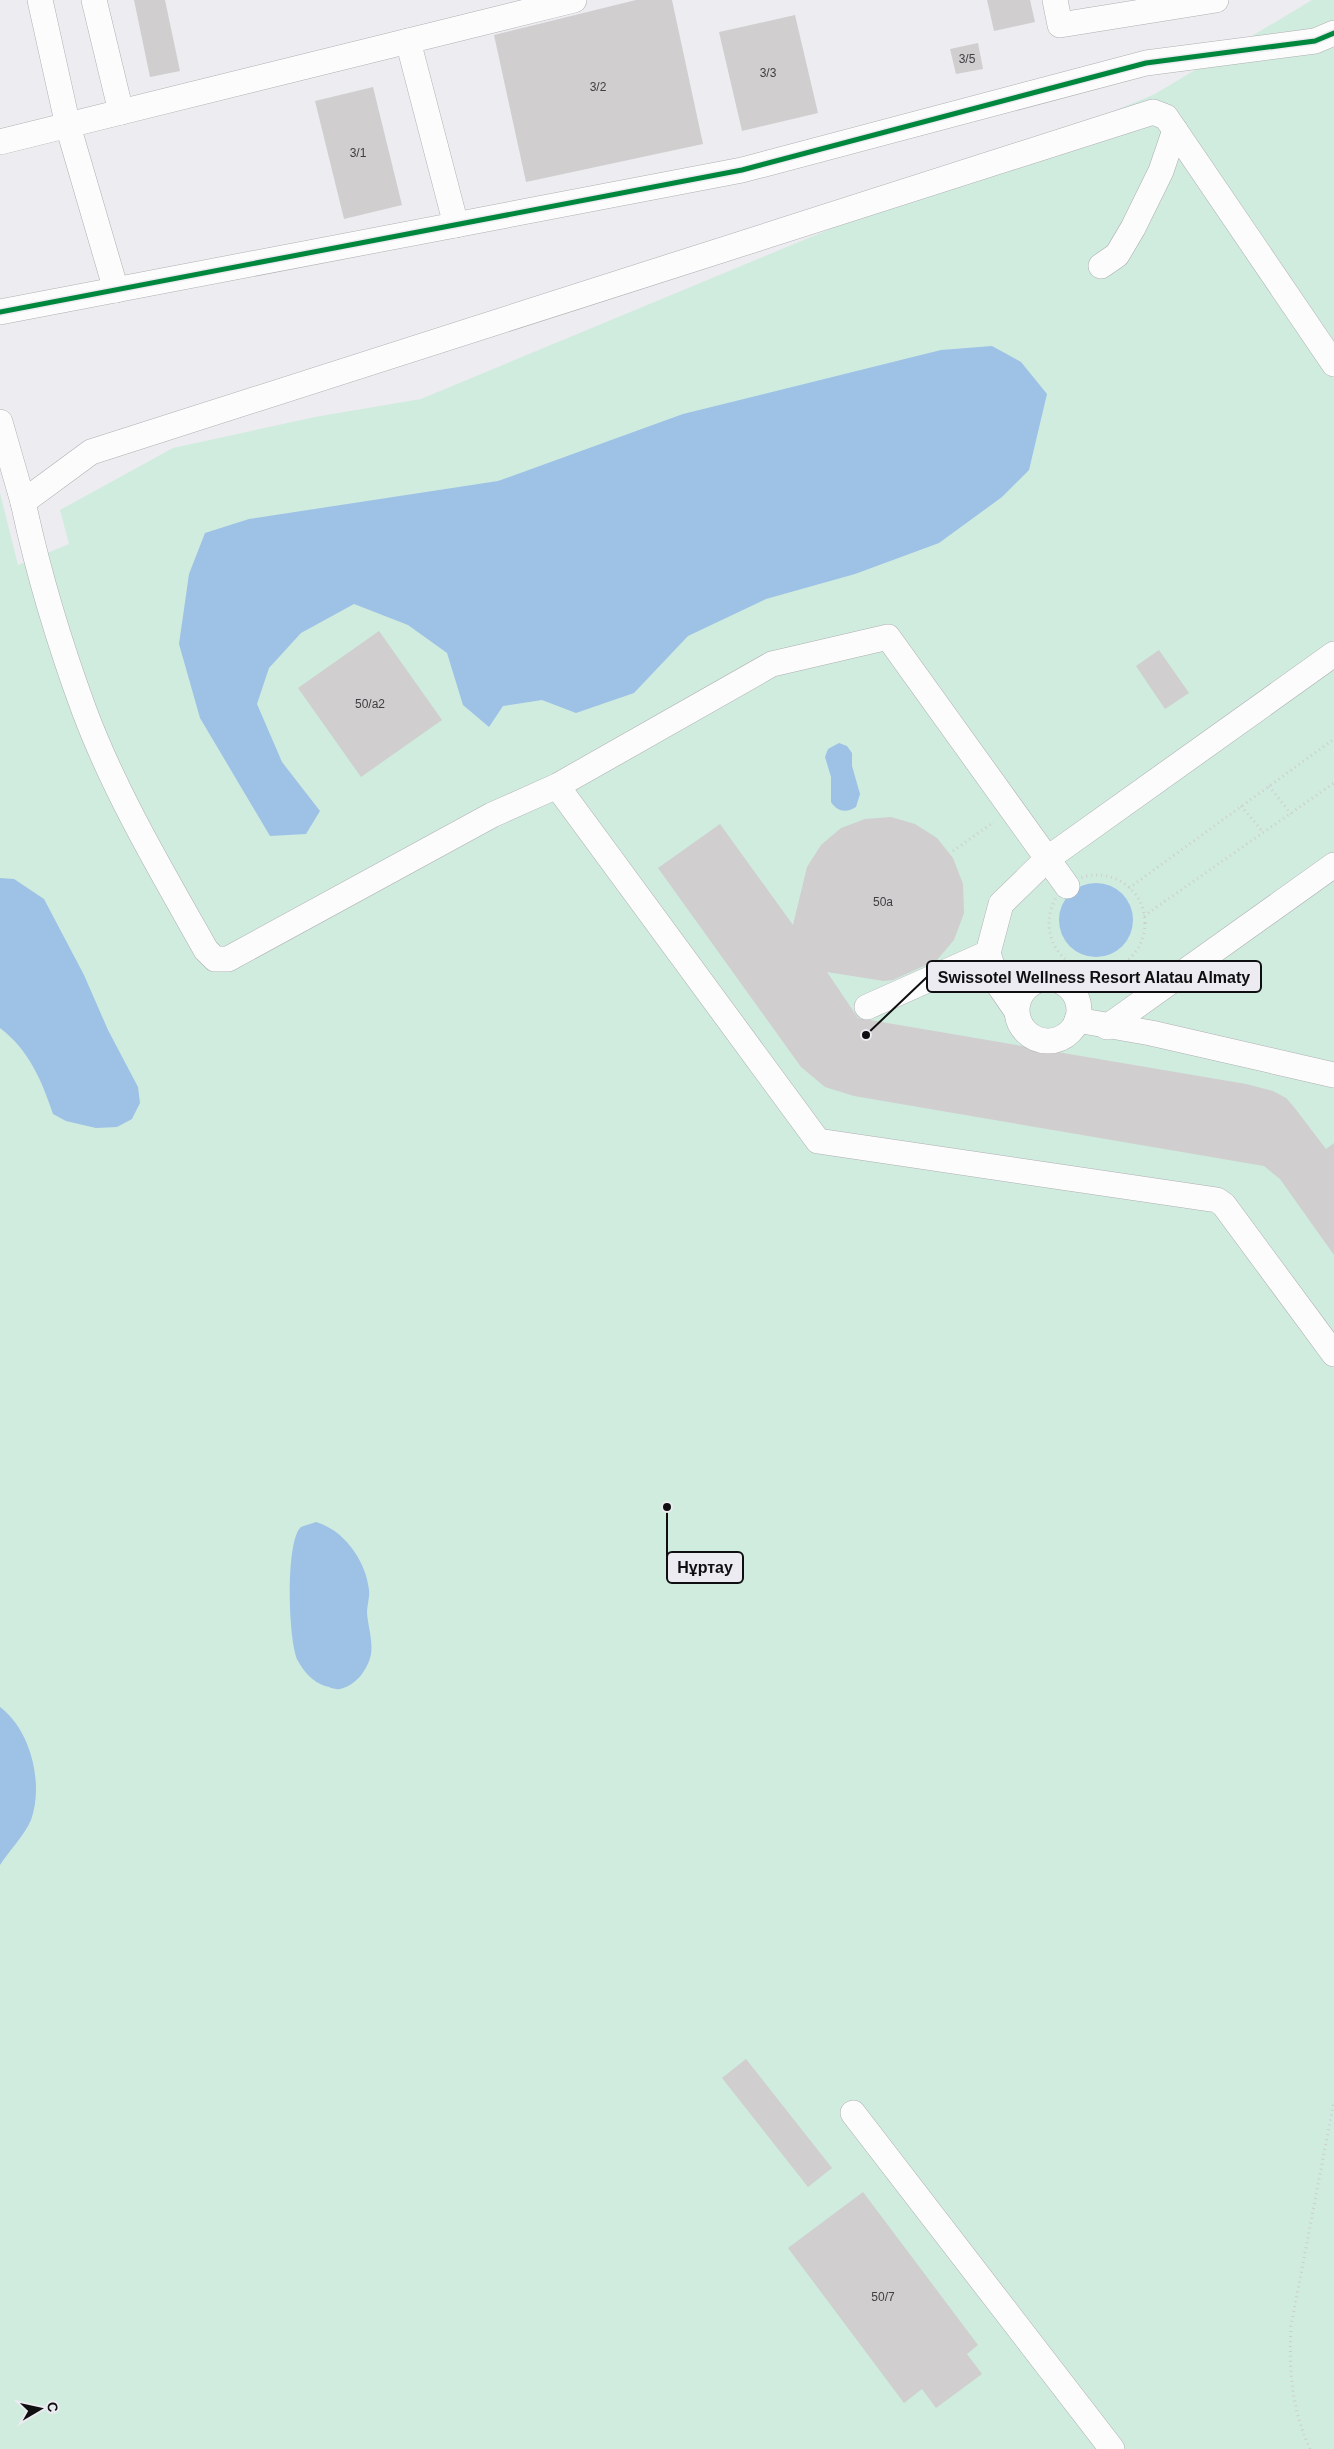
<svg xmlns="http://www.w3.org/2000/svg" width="1334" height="2449" viewBox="0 0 1334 2449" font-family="Helvetica,sans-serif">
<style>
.green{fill:#cfecdf}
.water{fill:#9ec1e6}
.building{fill:#d0cecf}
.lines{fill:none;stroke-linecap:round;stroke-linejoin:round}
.minor-casing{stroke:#afaeb1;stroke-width:26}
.path{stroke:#cecdce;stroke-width:3;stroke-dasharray:1 4;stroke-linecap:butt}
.minor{stroke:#fcfcfd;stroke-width:25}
.cycleway-casing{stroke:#ecebf1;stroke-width:8}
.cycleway{stroke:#00873e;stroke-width:5}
.labels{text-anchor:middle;stroke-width:5;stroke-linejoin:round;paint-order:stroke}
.number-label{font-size:12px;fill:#3f3e40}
.leader{fill:none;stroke:#0f0e10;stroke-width:2}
.callout-dot{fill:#0f0e10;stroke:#ecebf1;stroke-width:2}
.callout{fill:#ecebf1;stroke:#0f0e10;stroke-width:2}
.callout-label{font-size:16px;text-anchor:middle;font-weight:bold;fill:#0f0e10}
</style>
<rect width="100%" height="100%" fill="#edecf0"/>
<!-- green -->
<polygon class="green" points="1312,0 1334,0 1334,2449 0,2449 0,493 18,565 69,544 60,510 173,448 315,417 421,399 1155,94"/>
<!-- water -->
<g class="water">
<polygon points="992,346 1021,362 1047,394 1029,470 1002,497 939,543 855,574 766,599 688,636 634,693 576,713 542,700 503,706 489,727 463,705 447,653 408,625 354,604 301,633 269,668 257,704 282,762 320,811 306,834 270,836 200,718 179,644 189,574 205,533 249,519 498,481 683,414 941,350"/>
<path d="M839 743 847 746 852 753V766L860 794 856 807C847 813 837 812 831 802V777L825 757 828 749Z"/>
<path d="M0 878 14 879 44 899 84 975 108 1030 138 1087 140 1103 132 1119 117 1127 96 1128 66 1121 53 1114C42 1081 29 1050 0 1028Z"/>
<circle cx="1096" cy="920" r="37"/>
<path d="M316 1522C344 1530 366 1561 369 1590 370 1597 367 1605 367 1613 368 1626 373 1641 371 1654 368 1670 355 1686 340 1689 335 1690 330 1687 325 1686 313 1682 304 1672 298 1661 288 1643 285 1541 301 1527 305 1525 312 1524 316 1522Z"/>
<path d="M0 1707C31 1730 44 1784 31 1820 24 1836 9 1851 0 1865Z"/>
</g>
<!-- building -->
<g class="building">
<polygon points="134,0 165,0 180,71 150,77"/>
<polygon points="636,0 672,0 703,144 526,182 494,35"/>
<polygon points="987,0 1030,0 1035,22 994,31"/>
<polygon points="795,15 818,113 742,131 719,32"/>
<polygon points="978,43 983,69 956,74 950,49"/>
<polygon points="373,87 402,205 344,219 315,101"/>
<polygon points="379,631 442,720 361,777 298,688"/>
<polygon points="1159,650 1189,693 1165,709 1136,666"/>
<polygon points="891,817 915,824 937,838 953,858 963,884 964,913 954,940 937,960 893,980 884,981 827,972 858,1018 1246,1084 1273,1091 1286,1098 1294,1107 1326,1149 1334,1143 1334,1255 1280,1179 1264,1166 854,1096 825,1087 801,1067 658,868 720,824 793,925 807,867 821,845 841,828 865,819"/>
<polygon points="746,2059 832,2168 808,2187 722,2078"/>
<polygon points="863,2192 978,2345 967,2354 982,2374 936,2408 922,2389 904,2403 788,2248"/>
</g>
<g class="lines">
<defs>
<g id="minor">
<polyline points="40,0 68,126 116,290"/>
<polyline points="94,0 121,112"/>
<polyline points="1055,0 1060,25 1216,0"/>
<polyline points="408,41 456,225"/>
<polyline points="0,142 574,0"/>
<polyline points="1101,266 1117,255 1133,228 1161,171 1175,130"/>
<polyline points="0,312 742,170 1146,63 1315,41 1334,33"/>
<polyline points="0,422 23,502"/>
<polyline points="557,786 818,1141 1217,1200 1224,1205 1334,1354"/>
<path d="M1067 886 888 637 772 664 557 786 492 815 228 959H215L206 950C162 872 115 793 84 710 59 642 38 572 23 502L91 452 1153 112 1166 117 1334 364"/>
<circle cx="1048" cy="1010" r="31"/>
<polyline points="867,1007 988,953"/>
<polyline points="1016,1010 998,984 988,953 1001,904 1047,859 1334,654"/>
<polyline points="1077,1020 1151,1033 1334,1075"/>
<polyline points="1107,1027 1334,865"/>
<polyline points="853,2113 1112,2449"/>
</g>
</defs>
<!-- minor casing -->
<use href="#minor" class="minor-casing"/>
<!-- path -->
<g class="path">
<polyline points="1269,786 1291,814"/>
<polyline points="1241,806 1263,832"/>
<polyline points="953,851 994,822"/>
<circle cx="1097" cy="923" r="48"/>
<polyline points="1129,888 1334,739"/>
<polyline points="1144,916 1334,783"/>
<path d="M1310 2449C1291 2407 1289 2371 1291 2326L1334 2101"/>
</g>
<!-- minor -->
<use href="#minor" class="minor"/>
<defs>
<polyline id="cycleway" points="0,312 742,170 1146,63 1315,41 1334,33"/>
</defs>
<!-- cycleway casing -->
<use href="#cycleway" class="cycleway-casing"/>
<!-- cycleway -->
<use href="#cycleway" class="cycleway"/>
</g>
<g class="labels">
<!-- number labels -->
<g class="number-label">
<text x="967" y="63">3/5</text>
<text x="768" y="77">3/3</text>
<text x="598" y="91">3/2</text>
<text x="358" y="157">3/1</text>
<text x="370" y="708">50/а2</text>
<text x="883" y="906">50а</text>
<text x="883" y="2301">50/7</text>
</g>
</g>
<!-- callouts -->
<path class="leader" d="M866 1035L927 977M667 1507L667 1567"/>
<g class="callout-dot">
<circle cx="866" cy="1035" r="5"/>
<circle cx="667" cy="1507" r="5"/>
</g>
<g class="callout">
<rect x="927" y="961" width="334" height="31" rx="5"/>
<rect x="667" y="1552" width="76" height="31" rx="5"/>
</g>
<g class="callout-label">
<text x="1094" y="983">Swissotel Wellness Resort Alatau Almaty</text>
<text x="705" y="1573">Нұртау</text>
</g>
<!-- north arrow -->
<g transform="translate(40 2409) rotate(81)" stroke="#ecebf1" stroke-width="4" paint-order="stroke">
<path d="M0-4L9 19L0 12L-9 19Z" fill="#0f0e10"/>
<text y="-8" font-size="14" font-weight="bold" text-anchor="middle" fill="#0f0e10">С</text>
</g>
</svg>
